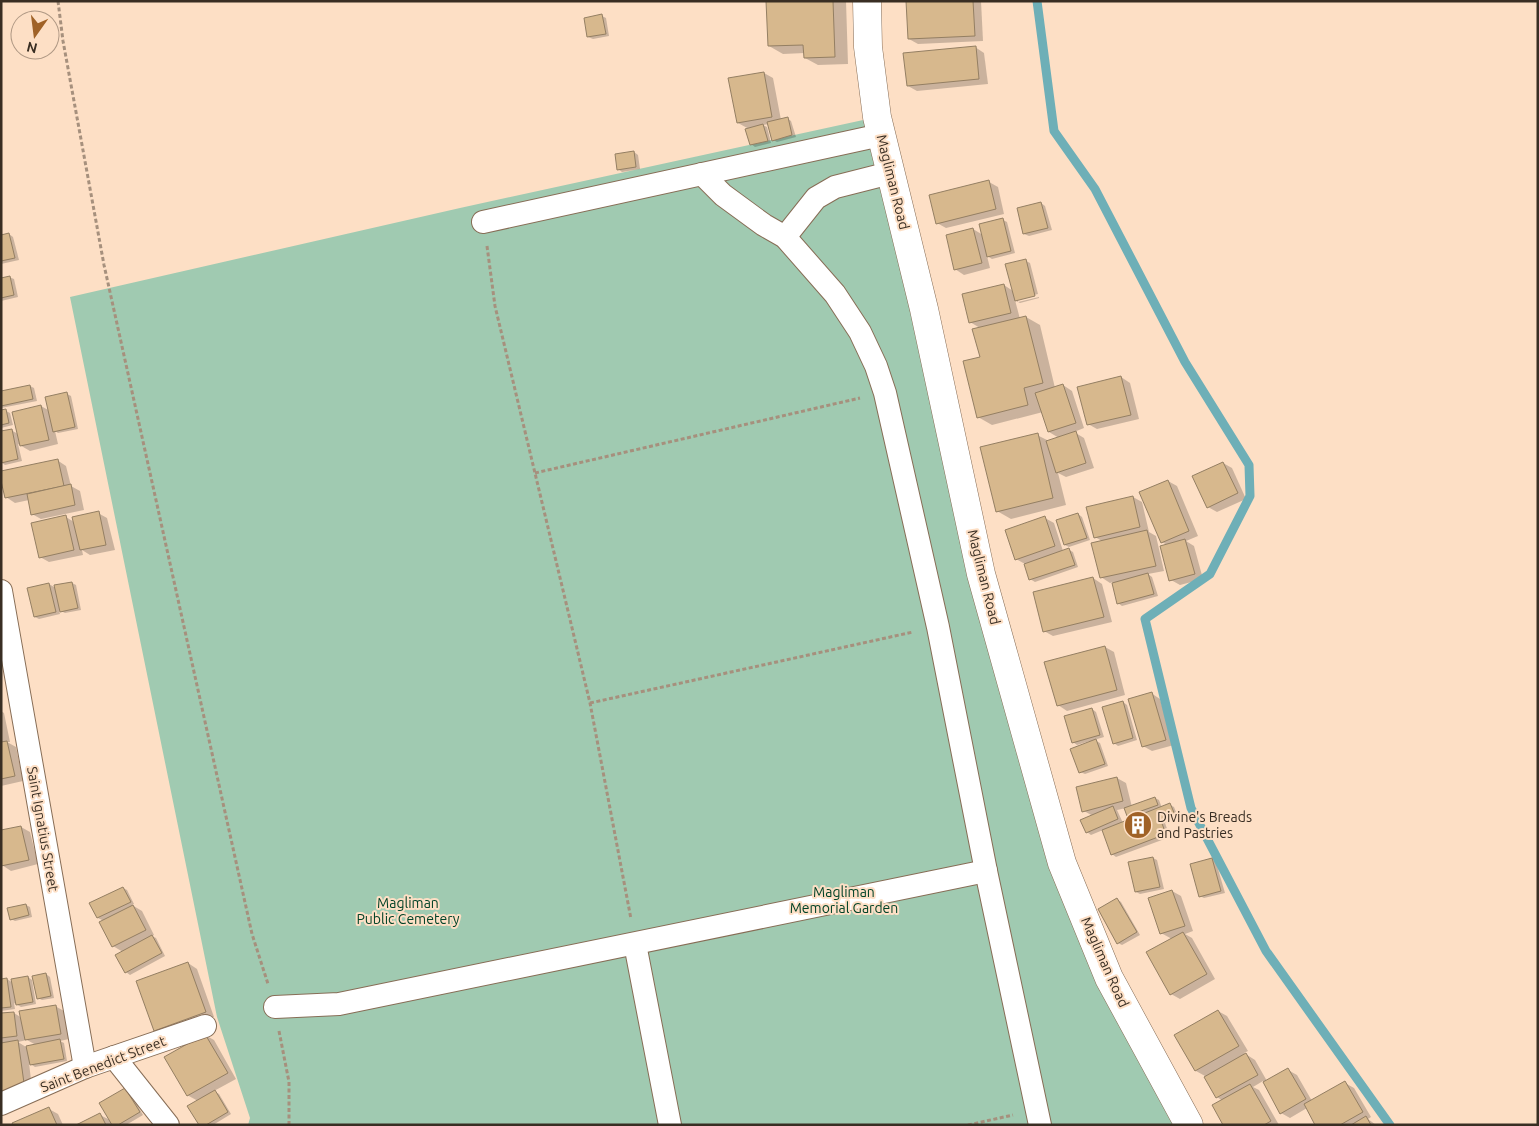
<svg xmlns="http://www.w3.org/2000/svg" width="1539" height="1126" viewBox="0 0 1539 1126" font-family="Ubuntu,sans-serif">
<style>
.green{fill:#a0cab1}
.shadow{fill:#0003;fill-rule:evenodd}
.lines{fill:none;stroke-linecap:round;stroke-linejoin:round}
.stream{stroke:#6eafb7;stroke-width:9}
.building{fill:#d7b88d;stroke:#947f63}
.minor-casing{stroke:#876d56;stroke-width:24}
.tertiary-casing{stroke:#876d56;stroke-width:29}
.path{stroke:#a6907d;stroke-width:3;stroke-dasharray:4 2.5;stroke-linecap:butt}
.minor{stroke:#fff;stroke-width:22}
.tertiary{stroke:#fff;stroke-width:28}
.labels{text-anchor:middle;stroke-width:4;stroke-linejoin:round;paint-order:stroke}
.street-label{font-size:14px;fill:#392e23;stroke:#fddfc5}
.poi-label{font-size:14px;fill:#392e23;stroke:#fddfc5;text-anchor:start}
.park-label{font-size:14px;fill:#004227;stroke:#fddfc5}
</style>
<rect width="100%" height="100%" fill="#fddfc5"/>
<!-- green -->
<polygon class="green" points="877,117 1062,863 1189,1125 248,1125 250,1118 217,1017 70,297 460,208"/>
<!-- shadow -->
<g class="shadow">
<polygon points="767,1 846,1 848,64 818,65 805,58 805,53 783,54 769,46"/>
<polygon points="907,1 981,1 983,41 918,44 909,39"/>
<polygon points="602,16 606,18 609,36 593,39 588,37"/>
<polygon points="975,47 984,53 988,84 917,91 908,86"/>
<polygon points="764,73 773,78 781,120 787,118 791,121 796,137 777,142 773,140 769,124 763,125 767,127 771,143 755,147 751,144 749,129 738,123"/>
<polygon points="634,152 638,155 640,169 622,172 618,169"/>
<polygon points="989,182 998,187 1004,214 946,228 937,223"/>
<polygon points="1041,203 1045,206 1052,230 1029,236 1024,234"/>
<polygon points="1003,220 1007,222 1015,253 992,259 987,256 990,268 964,275 955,269 973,229 983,235"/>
<polygon points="9,234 13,237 19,260 1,264 1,236"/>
<polygon points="1026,261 1030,263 1038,294 1018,299 1018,302 1015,300 1020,319 1026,317 1040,325 1055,388 1063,385 1072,391 1084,428 1074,432 1084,438 1094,468 1066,477 1058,473 1066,505 1011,519 997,511 1037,435 1049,441 1059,438 1049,432 1043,412 992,425 978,417 981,358 980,328 970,322 1004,285 1013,291"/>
<polygon points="9,277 14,279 18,297 1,301 1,279"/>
<polygon points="1039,297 1039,298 1020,303 1018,302"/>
<polygon points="1121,377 1130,383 1139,419 1097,429 1088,424"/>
<polygon points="30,386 34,388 37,401 1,408 1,392"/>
<polygon points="67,394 71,396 78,429 58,433 55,431 58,444 30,451 18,444 22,461 5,465 1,462 11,430 18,434 41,406 50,411"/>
<polygon points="6,411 10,413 13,425 1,428 1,412"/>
<polygon points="57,460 66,466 71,486 80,491 84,510 41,519 32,514 29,500 15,503 6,497"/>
<polygon points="1223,463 1232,468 1246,499 1217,512 1208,507"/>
<polygon points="1168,481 1177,486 1198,536 1186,541 1194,546 1203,579 1180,585 1171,580 1167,545 1162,542"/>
<polygon points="1133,497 1142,502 1149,532 1156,536 1164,571 1148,574 1152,577 1158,596 1122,606 1118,603 1113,582 1110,583 1101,577 1102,541 1095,537"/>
<polygon points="98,513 107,518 115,550 90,555 82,550 83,555 49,562 40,557 66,517 74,522"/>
<polygon points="1078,514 1082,517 1090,540 1069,547 1065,545 1057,521"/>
<polygon points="1045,518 1054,523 1063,551 1069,550 1073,552 1078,567 1035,582 1030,579 1025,564 1016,559"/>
<polygon points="1093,578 1102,584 1112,622 1053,636 1044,631"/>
<polygon points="72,583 76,585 81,610 65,613 59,610 60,614 39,619 35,617 29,588 49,584 54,587"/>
<polygon points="1105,647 1114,652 1125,695 1067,711 1058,705"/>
<polygon points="1151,693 1160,699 1174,745 1152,751 1143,746"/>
<polygon points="1123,702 1127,705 1137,740 1118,746 1114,743"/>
<polygon points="1092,709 1096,712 1104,737 1094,740 1100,743 1108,766 1085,774 1080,772 1090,741 1077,745 1073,742"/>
<polygon points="1,711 4,713 10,742 7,742 16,747 23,781 1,786"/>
<path d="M1117 778 1126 783 1132 807 1155 798 1159 800 1162 808 1170 805 1174 807 1178 817 1165 823 1170 837 1116 857 1112 854 1103 830 1091 835 1087 832 1093 816 1084 811ZM1126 808 1128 815 1134 819 1123 823 1117 810Z"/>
<polygon points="21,827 30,832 38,864 11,871 2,865"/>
<polygon points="1153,858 1157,860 1164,889 1140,894 1136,892"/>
<polygon points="1212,859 1216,862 1225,893 1204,898 1200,896"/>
<polygon points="123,888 127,890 134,904 132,905 142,911 154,935 152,936 156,938 165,956 130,975 126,972 123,952 113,946 104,921 98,918 91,904"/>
<polygon points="1172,891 1181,896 1193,931 1185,934 1192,938 1215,979 1180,999 1171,994 1172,939 1161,933"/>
<polygon points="1117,899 1121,902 1140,935 1122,945 1118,943"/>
<polygon points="26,905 30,907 32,917 15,921 11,919"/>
<polygon points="188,963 197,969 214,1017 164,1035 155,1030"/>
<polygon points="46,974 50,977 54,998 42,1000 38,998"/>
<polygon points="28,977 32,980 36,1004 21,1007 14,1003 15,1009 1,1011 1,980 7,979 13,983"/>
<path d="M55 1006 64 1011 69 1039 60 1041 64 1043 67 1061 35 1067 29 1063 32 1088 1 1100V1015L14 1013 22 1018ZM27 1040 36 1045 26 1047 18 1042Z"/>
<polygon points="1218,1011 1227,1016 1248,1051 1244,1053 1255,1060 1267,1081 1288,1070 1297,1075 1312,1101 1345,1083 1354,1088 1371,1117 1368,1119 1376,1125 1317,1125 1307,1108 1290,1118 1281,1113 1263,1081 1253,1087 1259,1090 1279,1125 1224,1125 1223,1101 1217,1097 1205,1076 1196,1071"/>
<polygon points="205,1035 214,1040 236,1079 214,1091 219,1094 231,1114 213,1125 200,1125 198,1101 187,1095"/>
<polygon points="129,1091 143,1115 126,1125 79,1125 100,1115 110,1120 100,1104"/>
<polygon points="49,1109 58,1114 63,1125 14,1125"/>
</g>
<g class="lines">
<!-- stream -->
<polyline class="stream" points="1037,1 1054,131 1095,189 1185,362 1249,465 1250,496 1210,574 1145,619 1191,808 1266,951 1390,1125"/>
</g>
<!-- building -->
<g class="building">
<polygon points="766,1 833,1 835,57 804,58 803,45 768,46"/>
<polygon points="906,1 973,1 975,36 908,39"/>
<polygon points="602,14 606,34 587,37 584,18"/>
<polygon points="976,46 979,79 907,86 903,53"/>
<polygon points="764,72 772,117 737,123 728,78"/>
<polygon points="788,117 792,135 772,141 767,122"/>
<polygon points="763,124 768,141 750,145 745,129"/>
<polygon points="634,151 636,167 617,170 615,154"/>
<polygon points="989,180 996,209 936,224 929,195"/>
<polygon points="1041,202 1048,228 1023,234 1017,208"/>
<polygon points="1003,218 1011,251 987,257 979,224"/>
<polygon points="973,228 982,263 954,270 946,235"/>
<polygon points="9,233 15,258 1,261 1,235"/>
<polygon points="1026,259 1035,296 1015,301 1005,264"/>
<polygon points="10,276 14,295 1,298 1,278"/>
<polygon points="1004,284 1011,313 969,323 962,294"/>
<polygon points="1026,316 1043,383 1024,388 1028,405 977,418 963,361 980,357 972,329"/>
<polygon points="1121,376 1131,415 1087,425 1077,387"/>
<polygon points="1063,384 1076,423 1048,432 1035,393"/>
<polygon points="30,385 33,399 1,406 1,391"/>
<polygon points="67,392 75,427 53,432 45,397"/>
<polygon points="41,405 49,440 20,446 12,412"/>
<polygon points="6,409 9,423 1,425 1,410"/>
<polygon points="12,429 18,459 1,463 1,431"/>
<polygon points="1076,431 1086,463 1056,473 1046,441"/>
<polygon points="1038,433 1053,498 996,512 980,447"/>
<polygon points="58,459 64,486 5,498 1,481 1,471"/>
<polygon points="1223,462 1238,493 1207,508 1192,476"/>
<polygon points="1168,480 1189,531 1161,543 1139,492"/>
<polygon points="71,484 75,505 31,515 27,494"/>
<polygon points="1133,496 1140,527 1094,538 1086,507"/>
<polygon points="99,511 106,545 80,550 72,517"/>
<polygon points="1078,513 1087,538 1064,545 1056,520"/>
<polygon points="66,515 74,550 39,558 31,523"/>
<polygon points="1045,516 1055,546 1015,560 1005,530"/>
<polygon points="1147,530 1156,566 1100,578 1091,543"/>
<polygon points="1185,539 1195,574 1169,581 1160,546"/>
<polygon points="1069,548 1075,565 1029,580 1024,564"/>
<polygon points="1148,573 1154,594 1117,604 1112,583"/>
<polygon points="1093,577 1104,617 1043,632 1033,592"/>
<polygon points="72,582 78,608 60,612 54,585"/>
<polygon points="49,583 56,612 34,617 27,588"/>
<polygon points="1105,646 1117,690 1057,706 1044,662"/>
<polygon points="1152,692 1166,740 1142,747 1128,699"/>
<polygon points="1123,701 1133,738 1113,744 1102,707"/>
<polygon points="1092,708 1100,735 1072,743 1064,716"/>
<polygon points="1096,739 1105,764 1079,773 1070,749"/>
<polygon points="7,741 15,776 1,779 1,742"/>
<polygon points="1117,777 1123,801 1082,812 1076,787"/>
<polygon points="1155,797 1158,805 1127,816 1124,808"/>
<polygon points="1170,803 1175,815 1161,821 1166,834 1111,855 1102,830"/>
<polygon points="1113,806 1118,819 1086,833 1080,820"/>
<polygon points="21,826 29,860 1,866 1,830"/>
<polygon points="1153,857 1160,887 1135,892 1128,862"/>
<polygon points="1212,858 1221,891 1199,897 1190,864"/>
<polygon points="123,887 131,902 97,918 89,903"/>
<polygon points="1172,890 1185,926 1160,934 1148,898"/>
<polygon points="1117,898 1137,932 1117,944 1098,909"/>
<polygon points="26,904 29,915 10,920 7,908"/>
<polygon points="133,905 146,930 112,947 99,922"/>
<polygon points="1183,932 1207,974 1170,995 1146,952"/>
<polygon points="152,935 162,953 125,973 115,955"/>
<polygon points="188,962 206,1012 154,1031 136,981"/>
<polygon points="46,973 51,996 37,999 32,976"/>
<polygon points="28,976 33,1002 16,1005 11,979"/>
<polygon points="7,978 11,1007 1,1008 1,979"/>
<polygon points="56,1005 61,1034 25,1040 19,1011"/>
<polygon points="1218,1010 1239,1046 1195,1071 1174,1035"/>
<polygon points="14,1012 17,1036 1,1038 1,1013"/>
<polygon points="205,1034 228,1073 187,1096 164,1057"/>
<polygon points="60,1039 64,1059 30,1065 26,1046"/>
<polygon points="18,1040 24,1083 1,1092 1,1043"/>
<polygon points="1246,1053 1258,1075 1216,1098 1204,1077"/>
<polygon points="1288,1068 1306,1099 1280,1114 1263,1082"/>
<polygon points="1345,1081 1363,1112 1340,1125 1315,1125 1304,1104"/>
<polygon points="1250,1084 1271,1121 1264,1125 1223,1125 1212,1105"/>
<polygon points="125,1088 140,1112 118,1125 112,1125 99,1103"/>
<polygon points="215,1090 228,1112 206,1125 199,1125 187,1106"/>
<polygon points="49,1107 57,1125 13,1125 12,1123"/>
<polygon points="100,1113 106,1125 76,1125"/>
<polygon points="1366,1116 1371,1125 1351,1125"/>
</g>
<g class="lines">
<defs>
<g id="minor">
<polyline points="702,174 723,195 764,225 785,237 835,294 860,332 876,366 885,393 938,627 986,871 1040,1125"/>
<polyline points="483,222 881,135"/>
<polyline points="785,237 816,198 835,187 890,173"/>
<polyline points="1,591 85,1067"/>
<polyline points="635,944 670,1125"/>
<polyline points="275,1007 339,1004 986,871"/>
<polyline points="114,1057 168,1125"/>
<polyline points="1,1104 85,1067 205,1026"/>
</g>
<polyline id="tertiary" points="867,1 868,47 877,117 924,309 981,574 1062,863 1109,978 1189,1125"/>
</defs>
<!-- minor casing -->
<use href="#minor" class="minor-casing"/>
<!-- tertiary casing -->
<use href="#tertiary" class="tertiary-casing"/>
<!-- path -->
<g class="path">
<polyline points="58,1 63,41 104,265 252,934 268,984"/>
<polyline points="487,246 495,306 590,703 631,919"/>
<polyline points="535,473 860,398"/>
<polyline points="590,703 913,632"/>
<polyline points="279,1031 289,1082 289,1125"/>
<polyline points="968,1125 1013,1115"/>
</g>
<!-- minor -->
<use href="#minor" class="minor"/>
<!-- tertiary -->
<use href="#tertiary" class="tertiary"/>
</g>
<!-- icons -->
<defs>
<symbol id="building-disc" viewBox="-11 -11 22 22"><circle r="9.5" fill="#a06227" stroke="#fddfc5"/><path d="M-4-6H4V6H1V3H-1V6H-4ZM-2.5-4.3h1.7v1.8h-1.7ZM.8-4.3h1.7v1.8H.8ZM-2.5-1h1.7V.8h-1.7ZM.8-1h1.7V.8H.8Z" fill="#fff"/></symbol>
</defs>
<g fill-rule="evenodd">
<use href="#building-disc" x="1122" y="809" width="32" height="32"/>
</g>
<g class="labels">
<!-- street labels -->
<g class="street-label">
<text transform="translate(893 182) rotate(76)" y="5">Magliman Road</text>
<text transform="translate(984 577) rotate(76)" y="5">Magliman Road</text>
<text transform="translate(43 829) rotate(80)" y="5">Saint Ignatius Street</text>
<text transform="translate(1105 962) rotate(66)" y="5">Magliman Road</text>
<text transform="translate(103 1064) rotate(-21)" y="5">Saint Benedict Street</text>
</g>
<!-- poi labels -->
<g class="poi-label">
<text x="1157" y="822">Divine's Breads<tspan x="1157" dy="16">and Pastries</tspan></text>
</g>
<!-- park labels -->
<g class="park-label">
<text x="844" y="897">Magliman<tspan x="844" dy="16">Memorial Garden</tspan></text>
<text x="408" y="908">Magliman<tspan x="408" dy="16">Public Cemetery</tspan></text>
</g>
</g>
<!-- border -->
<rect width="1539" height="1126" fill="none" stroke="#392e23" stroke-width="5"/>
<!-- north arrow -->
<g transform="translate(35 35) rotate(194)"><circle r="24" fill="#fddfc5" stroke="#af9884"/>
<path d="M0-4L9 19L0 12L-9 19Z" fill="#a06227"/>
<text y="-8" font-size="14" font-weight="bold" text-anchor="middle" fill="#392e23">N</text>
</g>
</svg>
